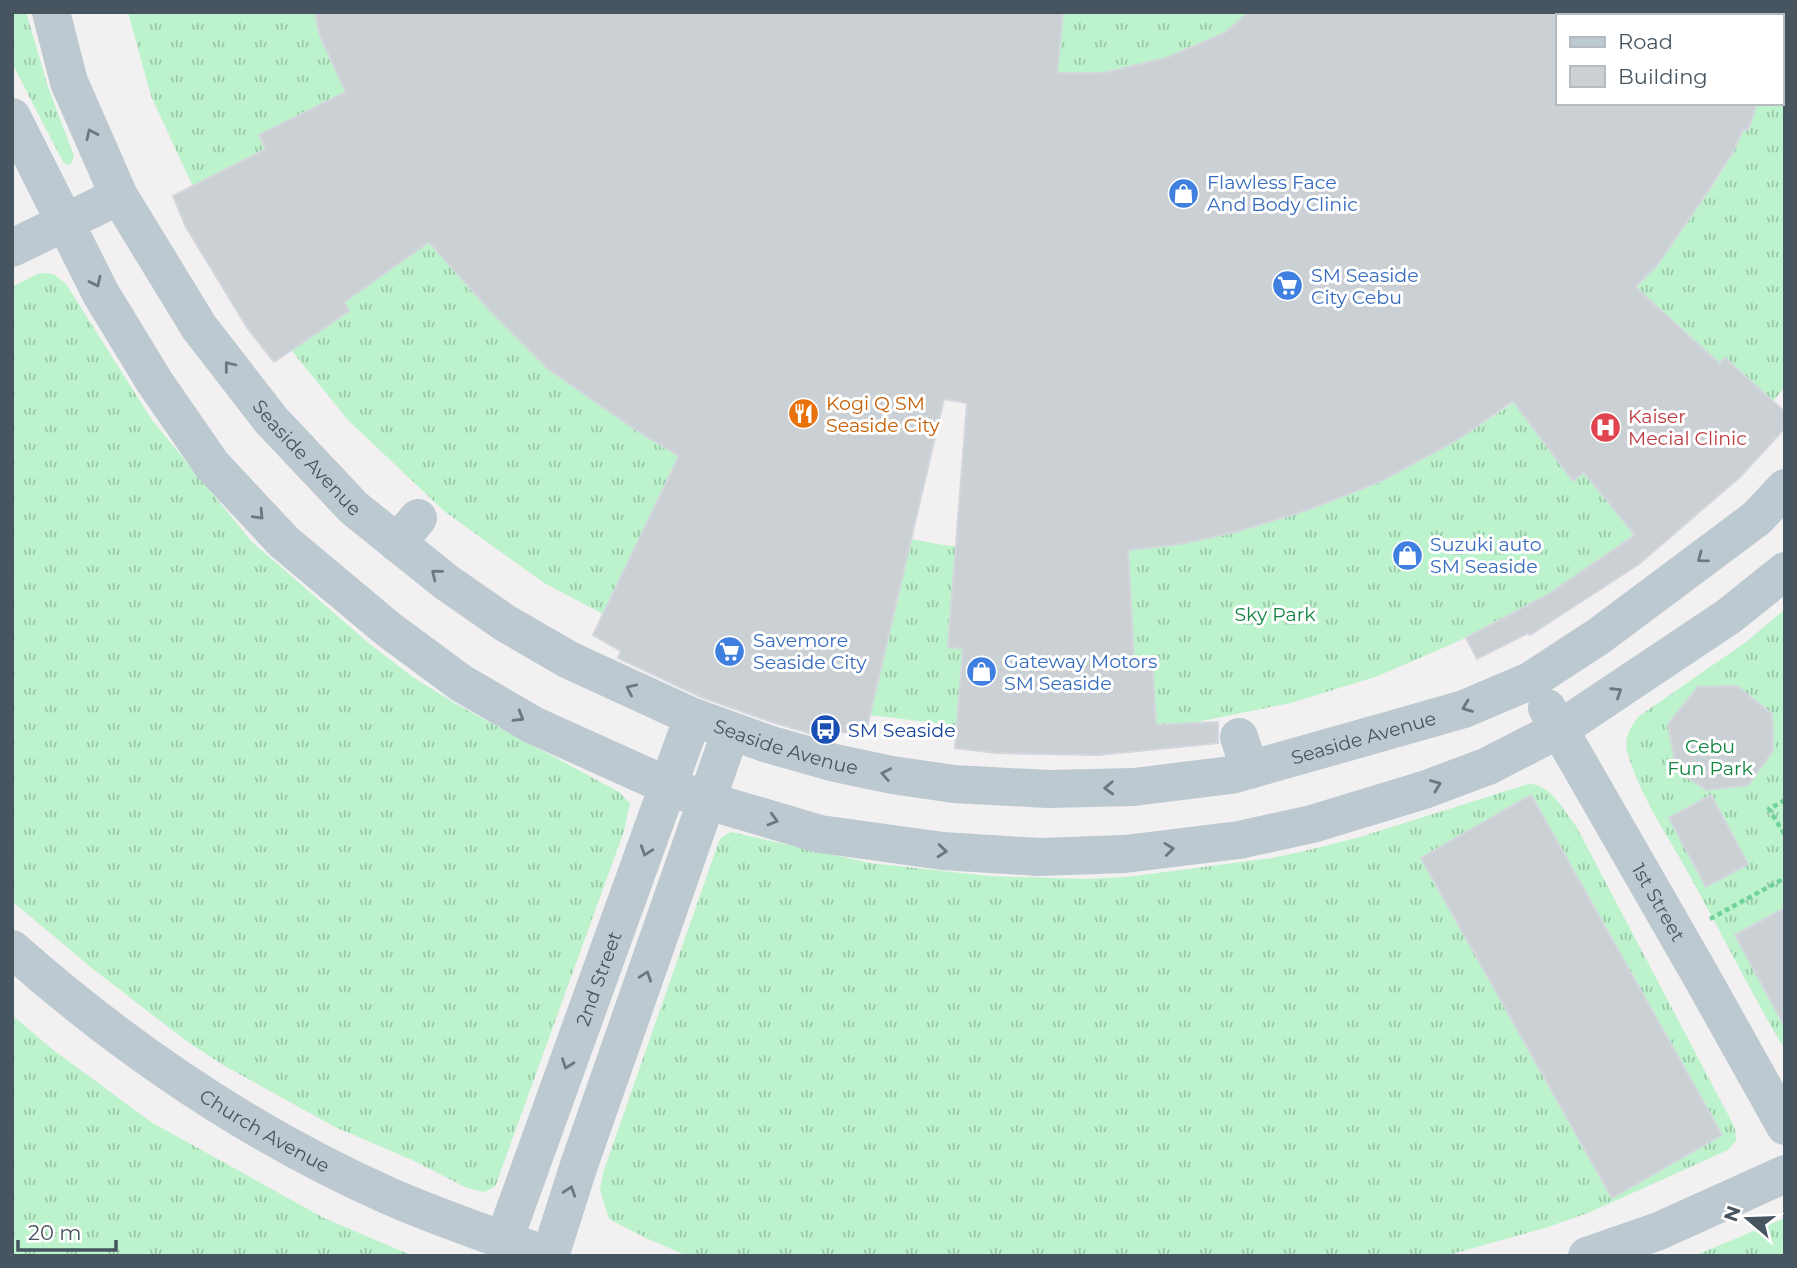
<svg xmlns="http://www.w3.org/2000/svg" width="1797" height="1268" viewBox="0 0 1797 1268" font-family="Montserrat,sans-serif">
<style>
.grass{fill:url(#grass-tufts)}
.building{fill:#cbd0d5;stroke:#d3d6dc;stroke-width:2}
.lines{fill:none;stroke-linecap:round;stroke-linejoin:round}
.path{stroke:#71d39b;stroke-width:4.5;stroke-dasharray:5 3.5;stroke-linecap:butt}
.minor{stroke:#bcc9d0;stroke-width:38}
.oneway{stroke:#697881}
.labels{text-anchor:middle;stroke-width:6;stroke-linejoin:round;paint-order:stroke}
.shop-label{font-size:19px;fill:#366cbe;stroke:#fff;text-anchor:start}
.food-label{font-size:19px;fill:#c56008;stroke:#fff;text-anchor:start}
.health-label{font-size:19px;fill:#be3a42;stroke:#fff;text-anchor:start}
.street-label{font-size:19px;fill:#46555f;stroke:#fff}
.park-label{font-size:19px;fill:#118642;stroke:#fff}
.transit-label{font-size:19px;fill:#164399;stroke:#fff;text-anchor:start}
</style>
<defs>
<pattern id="grass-tufts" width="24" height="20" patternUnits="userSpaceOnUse" patternTransform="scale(1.75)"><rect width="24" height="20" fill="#bcf2cc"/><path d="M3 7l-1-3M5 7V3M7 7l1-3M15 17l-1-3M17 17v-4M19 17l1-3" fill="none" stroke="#9bc7a9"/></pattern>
</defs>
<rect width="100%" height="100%" fill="#f2f0f0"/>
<!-- grass -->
<g class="grass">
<polygon points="12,12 26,12 48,87 74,156 71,164 68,165 63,162 12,63"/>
<polygon points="128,12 315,12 320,36 374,149 434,247 488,308 547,368 636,430 679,456 603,614 544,583 444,511 348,420 266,319 207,217 151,96"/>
<polygon points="1063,12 1249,12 1225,33 1166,58 1103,73 1057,73"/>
<path d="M1785 27V387L1751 426 1692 484 1627 540 1549 594 1461 640 1378 676 1291 703 1187 724 992 730 870 715 911 539C1129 584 1352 522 1529 391 1549 375 1567 354 1586 337 1610 314 1636 290 1657 265 1667 253 1675 239 1684 226 1701 202 1720 178 1733 151 1742 136 1748 119 1755 103H1781V36Z"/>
<polygon points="47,273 55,275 66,284 152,420 252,542 371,645 414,678 456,704 619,792 630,803 624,831 495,1187 484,1192 467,1188 412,1160 335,1127 223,1065 185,1040 93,969 12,901 12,287 37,274"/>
<path d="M1785 609V1050C1751 993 1722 934 1690 876 1668 836 1639 795 1627 751 1624 737 1631 727 1638 717L1746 642Z"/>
<path d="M1528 784C1550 783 1564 811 1576 826L1735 1128 1736 1141 1728 1150 1588 1213 1548 1227 1445 1256H688L646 1238 609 1219 600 1190 603 1173 719 841 722 837 731 832 870 863 988 876 1086 879 1127 877 1272 858 1313 849 1360 837Z"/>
<polygon points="12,1015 52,1049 151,1122 324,1218 413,1256 12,1256"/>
<polygon points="1785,1218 1785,1256 1694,1256"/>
</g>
<!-- building -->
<g class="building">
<polygon points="315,12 1063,12 1057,73 1103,73 1166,58 1225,33 1249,12 1557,12 1557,103 1757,103 1748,130 1743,129 1733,152 1704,197 1657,265 1635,287 1720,364 1725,358 1785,412 1785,428 1740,477 1639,564 1530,635 1528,633 1477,659 1466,638 1549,594 1635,535 1584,472 1573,481 1513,401 1457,440 1379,482 1310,509 1239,531 1180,544 1128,550 1134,661 1152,660 1156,725 1218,722 1218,743 1098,755 996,753 955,748 963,649 948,647 967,403 944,399 865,736 836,731 833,740 775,723 701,697 618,658 621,651 593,635 679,456 636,430 547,368 488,308 429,242 344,302 349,311 274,362 248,329 186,227 173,196 266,149 259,135 346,92 320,36"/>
<polygon points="1737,686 1772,714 1773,751 1748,785 1707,790 1677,771 1668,724 1698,687"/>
<polygon points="1531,795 1722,1135 1612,1198 1421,858"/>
<polygon points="1711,795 1748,864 1706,887 1669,818"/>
<polygon points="1785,908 1785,1027 1735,935"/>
</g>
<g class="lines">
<!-- path -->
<g class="path">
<polyline points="1785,800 1769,809 1785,835"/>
<polyline points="1710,919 1785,878"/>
</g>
<!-- minor -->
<g class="minor">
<path id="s1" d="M51 12 69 82 119 196 199 327 271 420 354 508 446 582 505 623 569 660 693 717 768 744 835 763 892 775 954 784 1048 789 1134 787 1231 775 1401 727 1464 709 1530 681 1599 636 1757 518 1785 488"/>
<polyline points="12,117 101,294 154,381 212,465 284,542 388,629 461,683 533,725 668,786 708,801 820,834 943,851 1039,857 1125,854 1239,840 1312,824 1424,790 1488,766 1560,729 1729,616 1785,571"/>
<polyline points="12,248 119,196"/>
<polyline points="397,543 418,518"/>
<path id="s2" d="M1547 708 1701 976 1785 1126"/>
<polyline points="1239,737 1250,770"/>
<path id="s3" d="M12 949C124 1048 252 1135 389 1196 441 1219 495 1237 549 1256"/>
<path id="s4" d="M504 1240 693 717"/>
<polyline points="550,1256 579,1165 731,731"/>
<polyline points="1587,1256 1659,1231 1785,1174"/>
</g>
</g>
<!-- one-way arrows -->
<defs><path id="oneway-chevron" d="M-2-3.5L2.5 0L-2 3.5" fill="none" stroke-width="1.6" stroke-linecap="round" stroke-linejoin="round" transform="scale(1.75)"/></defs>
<g class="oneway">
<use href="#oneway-chevron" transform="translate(91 134) rotate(-115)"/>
<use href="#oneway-chevron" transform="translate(96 282) rotate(64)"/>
<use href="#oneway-chevron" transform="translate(229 366) rotate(-128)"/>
<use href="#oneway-chevron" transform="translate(259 515) rotate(47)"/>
<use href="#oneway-chevron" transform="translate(1702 558) rotate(143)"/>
<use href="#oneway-chevron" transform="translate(436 574) rotate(-141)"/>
<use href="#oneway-chevron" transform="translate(631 689) rotate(-155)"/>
<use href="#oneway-chevron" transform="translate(1617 692) rotate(-33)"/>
<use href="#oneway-chevron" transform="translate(1467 707) rotate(159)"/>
<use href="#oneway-chevron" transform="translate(519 717) rotate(31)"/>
<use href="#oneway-chevron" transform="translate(886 774) rotate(-169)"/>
<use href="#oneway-chevron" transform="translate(1436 785) rotate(-21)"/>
<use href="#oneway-chevron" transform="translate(1109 788) rotate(178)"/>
<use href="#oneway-chevron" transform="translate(773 820) rotate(16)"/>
<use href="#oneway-chevron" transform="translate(1169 849) rotate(-7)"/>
<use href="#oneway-chevron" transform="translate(646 851) rotate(109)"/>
<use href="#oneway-chevron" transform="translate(942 851) rotate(5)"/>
<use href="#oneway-chevron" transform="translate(646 976) rotate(-71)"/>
<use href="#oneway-chevron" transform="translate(567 1064) rotate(110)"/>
<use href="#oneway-chevron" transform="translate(570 1191) rotate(-72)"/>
</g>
<!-- icons -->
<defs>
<symbol id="shop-disc" viewBox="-11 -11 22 22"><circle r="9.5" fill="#3f7fe0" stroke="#fff"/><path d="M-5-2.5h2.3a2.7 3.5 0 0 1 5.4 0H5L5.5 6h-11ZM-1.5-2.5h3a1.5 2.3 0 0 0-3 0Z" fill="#fff"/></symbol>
<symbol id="supermarket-disc" viewBox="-11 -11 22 22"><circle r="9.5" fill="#3f7fe0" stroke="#fff"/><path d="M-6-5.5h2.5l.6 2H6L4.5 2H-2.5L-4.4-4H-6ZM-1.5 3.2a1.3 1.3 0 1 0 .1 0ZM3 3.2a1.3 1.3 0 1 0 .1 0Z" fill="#fff"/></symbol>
<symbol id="restaurant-disc" viewBox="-11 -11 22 22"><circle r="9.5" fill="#e8710a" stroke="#fff"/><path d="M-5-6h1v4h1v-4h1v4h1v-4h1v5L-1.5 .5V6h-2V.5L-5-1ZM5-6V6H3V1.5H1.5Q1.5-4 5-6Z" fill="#fff"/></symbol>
<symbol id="hospital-disc" viewBox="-11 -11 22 22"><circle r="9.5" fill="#e0444e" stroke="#fff"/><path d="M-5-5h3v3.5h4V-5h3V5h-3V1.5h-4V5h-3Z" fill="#fff"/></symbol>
<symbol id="bus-disc" viewBox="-11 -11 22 22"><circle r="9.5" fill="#1a4fb4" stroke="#fff"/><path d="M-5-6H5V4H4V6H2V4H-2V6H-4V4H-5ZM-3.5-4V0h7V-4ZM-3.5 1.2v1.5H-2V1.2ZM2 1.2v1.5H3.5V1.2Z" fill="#fff"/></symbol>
</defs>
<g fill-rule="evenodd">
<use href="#shop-disc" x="1166" y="176" width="35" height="35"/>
<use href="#supermarket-disc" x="1270" y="268" width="35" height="35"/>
<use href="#restaurant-disc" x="786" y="396" width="35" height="35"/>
<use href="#hospital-disc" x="1588" y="410" width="35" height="35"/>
<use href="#shop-disc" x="1390" y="538" width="35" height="35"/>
<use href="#supermarket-disc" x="712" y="634" width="35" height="35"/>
<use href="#shop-disc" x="964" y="654" width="35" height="35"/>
<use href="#bus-disc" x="808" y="712" width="35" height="35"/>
</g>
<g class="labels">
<!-- shop labels -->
<g class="shop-label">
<text x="1207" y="189">Flawless Face<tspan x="1207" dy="22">And Body Clinic</tspan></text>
<text x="1311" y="282">SM Seaside<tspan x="1311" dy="22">City Cebu</tspan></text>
<text x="1430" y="551">Suzuki auto<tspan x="1430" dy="22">SM Seaside</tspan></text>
<text x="753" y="647">Savemore<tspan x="753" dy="22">Seaside City</tspan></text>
<text x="1004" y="668">Gateway Motors<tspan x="1004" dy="22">SM Seaside</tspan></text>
</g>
<!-- food labels -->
<g class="food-label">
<text x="826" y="410">Kogi Q SM<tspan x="826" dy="22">Seaside City</tspan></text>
</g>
<!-- health labels -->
<g class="health-label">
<text x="1628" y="423">Kaiser<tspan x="1628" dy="22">Mecial Clinic</tspan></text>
</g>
<!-- street labels -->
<g class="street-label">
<text dy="7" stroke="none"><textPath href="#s1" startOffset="520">Seaside Avenue</textPath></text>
<text dy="7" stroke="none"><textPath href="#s1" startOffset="1675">Seaside Avenue</textPath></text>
<text dy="7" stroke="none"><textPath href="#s1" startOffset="1087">Seaside Avenue</textPath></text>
<text dy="7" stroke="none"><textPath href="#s2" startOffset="224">1st Street</textPath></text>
<text dy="7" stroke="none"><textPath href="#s4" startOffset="278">2nd Street</textPath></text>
<text dy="7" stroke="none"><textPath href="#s3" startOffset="312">Church Avenue</textPath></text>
</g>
<!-- park labels -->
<g class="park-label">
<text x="1275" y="621">Sky Park</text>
<text x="1710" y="753">Cebu<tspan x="1710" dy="22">Fun Park</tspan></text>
</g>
<!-- transit labels -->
<g class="transit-label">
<text x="848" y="737">SM Seaside</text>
</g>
</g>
<!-- border -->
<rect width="1797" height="1268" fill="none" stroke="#46555f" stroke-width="28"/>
<!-- legend -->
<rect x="1556" y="14" width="228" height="91" fill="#ffffff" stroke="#b5bbbf" stroke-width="2"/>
<rect x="1570" y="37" width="35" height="10" fill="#bcc9d0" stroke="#b5bbbf" stroke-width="2"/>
<text x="1618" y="49" font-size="21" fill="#46555f">Road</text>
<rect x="1570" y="66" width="35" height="21" fill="#cbd0d5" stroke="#b5bbbf" stroke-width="2"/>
<text x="1618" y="84" font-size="21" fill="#46555f">Building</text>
<!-- north arrow -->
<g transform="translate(1748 1219) rotate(289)" stroke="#ffffff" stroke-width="5" paint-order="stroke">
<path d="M0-5L12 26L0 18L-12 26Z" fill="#46555f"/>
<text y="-10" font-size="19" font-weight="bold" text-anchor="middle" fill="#46555f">N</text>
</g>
<!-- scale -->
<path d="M18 1240v10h98v-10" fill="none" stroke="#46555f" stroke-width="3.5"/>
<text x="28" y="1240" font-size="21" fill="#46555f" stroke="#ffffff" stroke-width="5" paint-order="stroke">20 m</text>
</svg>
